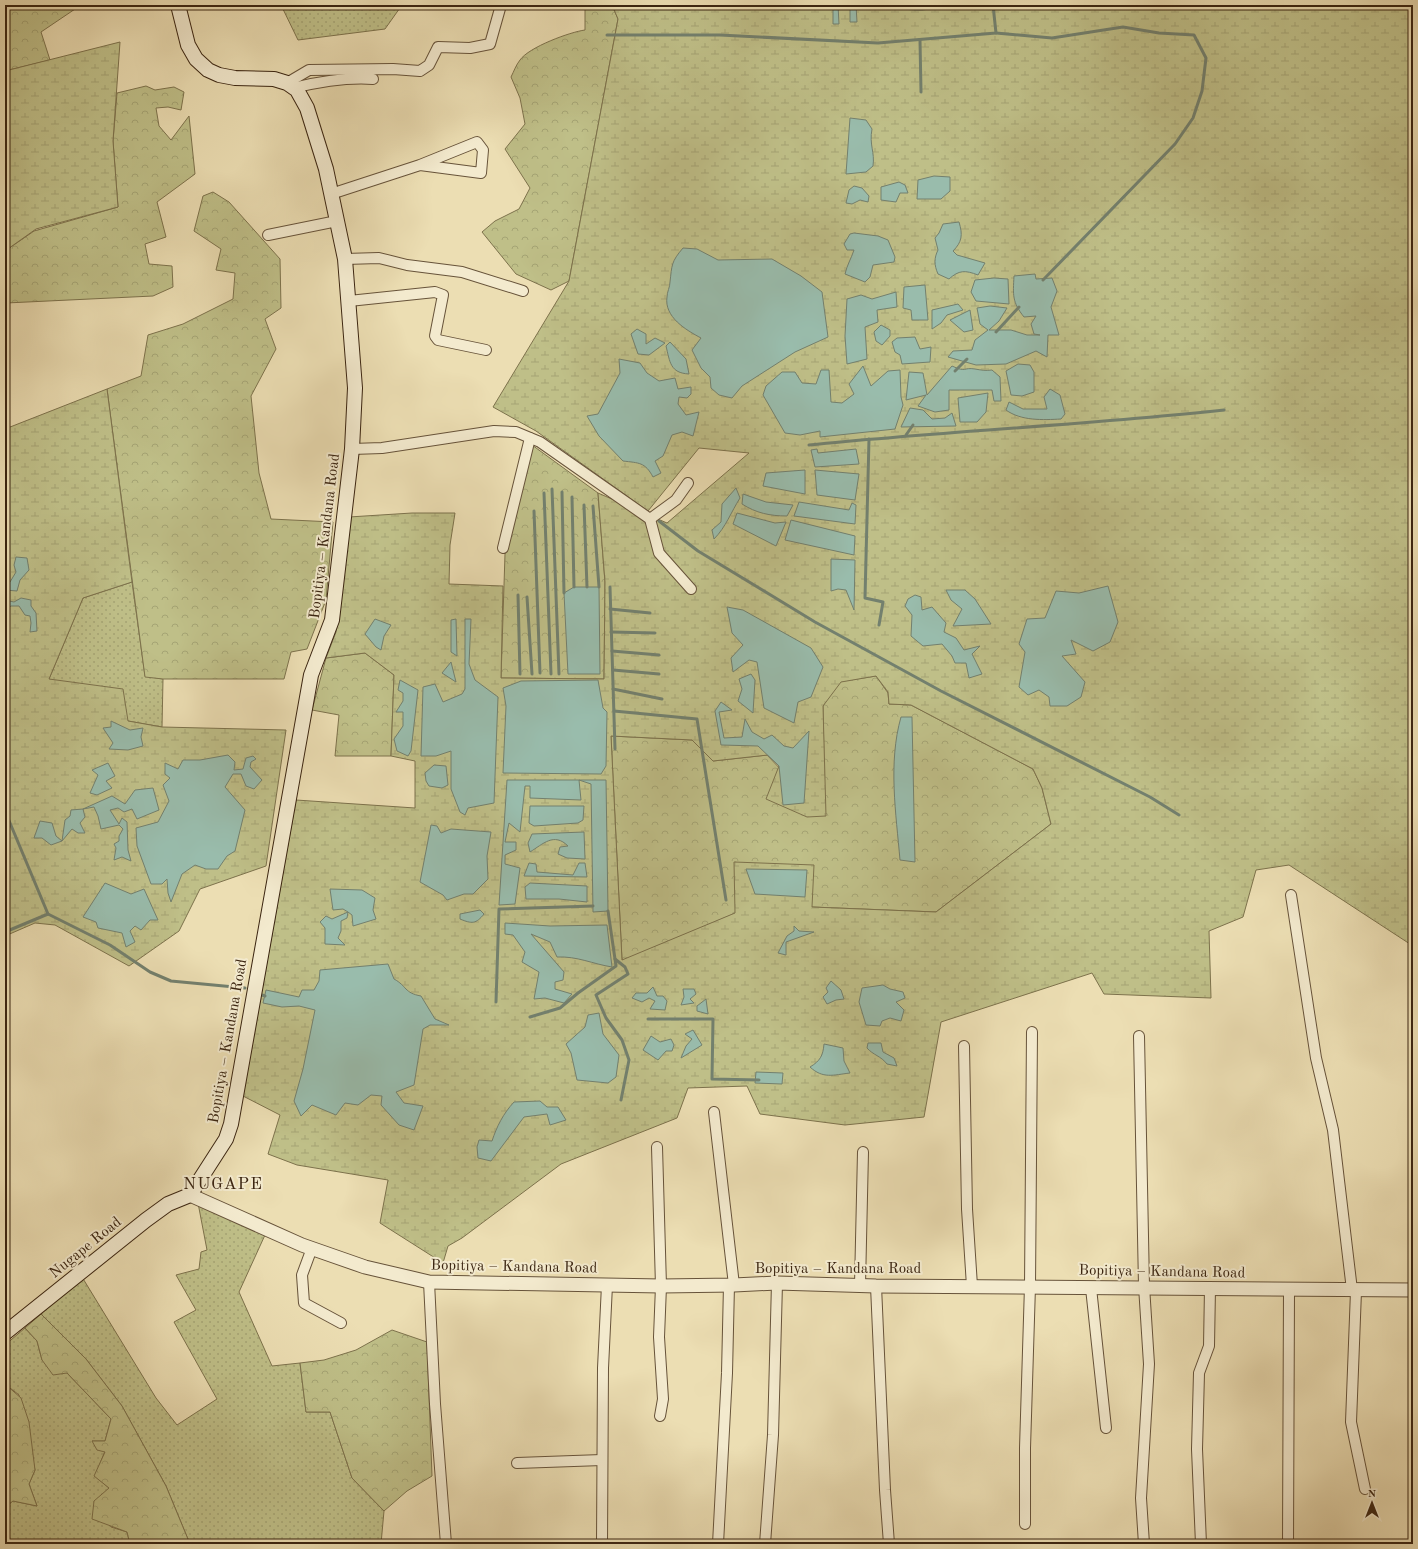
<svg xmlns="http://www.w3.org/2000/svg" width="1418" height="1549" viewBox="0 0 1418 1549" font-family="'Old Standard TT',serif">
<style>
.green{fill:url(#green-dots);stroke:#7d724c}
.forest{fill:url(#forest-crowns);stroke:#7d724c}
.wetland{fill:url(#wetland-marsh);stroke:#7d724c;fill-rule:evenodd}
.water{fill:#99bcac;stroke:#73806e}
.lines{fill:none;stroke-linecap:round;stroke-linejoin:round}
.stream{stroke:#73806e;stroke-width:3}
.minor-casing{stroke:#67533a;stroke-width:12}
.tertiary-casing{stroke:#67533a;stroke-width:15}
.secondary-casing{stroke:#3b2511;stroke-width:16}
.minor{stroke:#f3eace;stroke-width:10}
.tertiary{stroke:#f3eace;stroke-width:13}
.secondary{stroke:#f3eace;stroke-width:14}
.labels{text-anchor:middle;stroke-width:4;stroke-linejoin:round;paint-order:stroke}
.street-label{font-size:15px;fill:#3b2511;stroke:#f3eace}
.quarter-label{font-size:17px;letter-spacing:1px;fill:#3b2511;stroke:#f3eace}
</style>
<defs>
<pattern id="green-dots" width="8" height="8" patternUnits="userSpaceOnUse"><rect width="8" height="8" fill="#bfbf88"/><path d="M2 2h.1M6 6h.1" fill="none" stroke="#a5a474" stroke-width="1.8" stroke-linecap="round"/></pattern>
<pattern id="forest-crowns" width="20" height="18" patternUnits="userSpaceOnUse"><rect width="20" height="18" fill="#bfbf88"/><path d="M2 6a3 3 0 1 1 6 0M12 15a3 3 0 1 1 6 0" fill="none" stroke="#a5a474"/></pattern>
<pattern id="wetland-marsh" width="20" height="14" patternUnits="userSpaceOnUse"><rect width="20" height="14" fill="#bfbf88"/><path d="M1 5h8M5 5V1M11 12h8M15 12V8" fill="none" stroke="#a5a474"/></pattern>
</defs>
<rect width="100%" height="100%" fill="#ecdeb3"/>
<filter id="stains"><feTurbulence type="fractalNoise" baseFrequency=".005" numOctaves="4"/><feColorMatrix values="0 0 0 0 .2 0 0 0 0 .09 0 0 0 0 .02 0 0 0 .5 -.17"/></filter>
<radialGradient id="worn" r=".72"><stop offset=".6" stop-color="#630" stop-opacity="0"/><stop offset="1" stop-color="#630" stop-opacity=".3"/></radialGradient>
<!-- green -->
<g class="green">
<polygon points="281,5 402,5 385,29 298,40"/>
<polygon points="132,582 145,676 163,679 162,727 128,721 49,679 83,598"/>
<polygon points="198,1203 265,1235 239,1292 272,1366 300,1363 306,1412 330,1412 352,1478 384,1511 381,1544 190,1544 166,1486 122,1406 86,1359 41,1314 82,1277 156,1398 177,1425 217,1399 174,1322 196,1310 176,1275 199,1269 201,1252 207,1250"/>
<polygon points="25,1328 37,1341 42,1360 67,1373 111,1419 105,1441 92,1441 105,1451 95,1476 109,1488 111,1527 127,1532 130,1544 5,1544 5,1507 13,1501 37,1506 29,1484 35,1470 19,1395 5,1384 5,1345"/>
</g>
<!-- forest -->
<g class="forest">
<polygon points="5,5 81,5 41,32 50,60 5,71"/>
<path d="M585 5H612L618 19 569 281 551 290 516 274 482 232 495 221 519 209 530 188 505 149 525 124 520 98 511 77C514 71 516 65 520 60 529 47 570 32 585 30Z"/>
<polygon points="146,86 155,90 174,87 184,92 181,110 168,107 156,108 159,126 171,140 189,116 195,174 157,202 166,237 145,244 149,264 172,266 173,287 153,296 6,303 5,251 34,231 118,207 113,141 117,93"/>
<polygon points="213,192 229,202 280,259 281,308 265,319 276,349 251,396 259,473 271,519 333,522 326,600 307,649 291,652 284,679 163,679 145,677 107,389 141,376 148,335 183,324 233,299 235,273 216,270 221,249 194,231 203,196"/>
<polygon points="532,445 598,493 605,582 604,679 501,678 505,554"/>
<polygon points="365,653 394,675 391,756 335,756 339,715 312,710 326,658"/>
<polygon points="876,676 888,693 889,704 911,705 1033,769 1042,788 1051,824 936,912 812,907 735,862 736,913 622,961 611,736 692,740 713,761 767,755 825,816 823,706 837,682"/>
<polygon points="41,1314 86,1359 122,1406 166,1486 190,1544 130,1544 127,1532 92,1519 94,1501 109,1488 94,1476 105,1452 97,1450 92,1441 105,1441 111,1419 67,1373 53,1375 42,1360 37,1341 25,1328"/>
<polygon points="392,1330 427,1342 432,1476 407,1491 384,1511 352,1478 330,1412 306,1412 300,1363 324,1360 356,1350"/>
<polygon points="5,1384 21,1398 29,1422 35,1470 29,1484 37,1506 13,1501 5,1507"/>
</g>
<!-- wetland -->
<g class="wetland">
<path d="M612 5H1413V946L1289 865 1256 870 1243 917 1209 931 1211 998 1104 994 1092 973 941 1022 924 1117 845 1125 760 1114 747 1086 688 1088 677 1118 561 1164 462 1238 448 1246 443 1263 380 1223 388 1180 297 1165 268 1154 280 1115 243 1096 296 800 415 808V761L391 756 394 675 365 653 326 658 336 632 349 517 412 513H455L450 545 449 584 503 586 501 678 604 679 605 582 598 493 667 523 749 453 699 448 648 511 536 431 493 407 569 281 618 19ZM876 676 888 692 889 704 911 705 1033 769 1042 788 1051 824 936 912 812 907 814 865 734 862 735 913 622 960 611 736 692 740 713 761 768 755 779 766 766 799 807 817 826 816 823 706 841 682Z"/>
<polygon points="120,42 113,141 118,207 36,229 5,251 5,71"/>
<polygon points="107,389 132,582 83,598 49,679 123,689 128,721 162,727 286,730 266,866 200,889 179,931 129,966 55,925 35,923 5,936 5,429"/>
</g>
<!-- water -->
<g class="water">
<polygon points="833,5 838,5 839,24 833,24"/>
<polygon points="850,5 856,5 857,22 850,22"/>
<path d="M890 5H939C925 14 908 8 892 9Z"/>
<path d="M850 118 866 120 872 129C869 145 875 152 873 166L866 172 846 174Z"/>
<polygon points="934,176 950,177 950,191 941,199 917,199 918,180"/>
<polygon points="899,182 905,185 908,193 900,193 896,202 881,200 881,187"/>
<polygon points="854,186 862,188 869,196 868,202 860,200 852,204 846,203 849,190"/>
<path d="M959 222C963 235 962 242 953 251L957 255 985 263 978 275C965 270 959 270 949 279L938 274C934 265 934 258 938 250L935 238 939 233 943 224Z"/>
<path d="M854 233 878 236 888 240 895 257 894 262 873 265 870 277 865 282 845 274C847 265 851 259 854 250H847L844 244 850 234Z"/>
<path d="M683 248 697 249 718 260 772 259 801 276 822 292 828 337 795 352 742 386 732 398 719 395 711 388 710 377 701 368 692 350 701 338C686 330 664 317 667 297 667 292 670 287 670 282 672 265 671 262 683 248Z"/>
<path d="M1035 274 1036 279 1052 278 1057 291 1051 307 1059 335H1048L1047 357 1036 351 1006 364 976 365 948 357 953 351 972 350 975 340 988 330 980 324 977 308 990 306 1007 308 999 321 989 330H1011L1027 335H1040L1034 334 1031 324 1036 316 1024 317C1012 302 1013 295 1014 276Z"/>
<polygon points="994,278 1008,279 1009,304 976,301 971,292 975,280"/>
<polygon points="925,285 928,320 912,320 911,310 903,308 904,287"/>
<polygon points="896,292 897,307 877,310 878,322 865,327 867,359 847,364 845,336 847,299 861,295 872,299"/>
<polygon points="958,304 963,310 947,315 941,323 932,329 932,310"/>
<polygon points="970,310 973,330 964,332 950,320"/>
<polygon points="881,325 890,330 890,336 882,345 876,341 874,332"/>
<polygon points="637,329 646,334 646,344 655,338 665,343 649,355 638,354 631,334"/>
<polygon points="915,337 920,349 931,347 930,362 902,364 900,355 895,352 892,342 897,338"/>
<path d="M670 342 686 359 689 374C670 373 670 362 666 346Z"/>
<path d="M619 359 640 363 647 373 659 381 675 378 678 389 691 387V394L687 398 679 397 678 404 686 415 699 412 693 436 682 432 672 435 663 456 655 461 661 473 653 477C645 462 639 463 623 461L599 436 587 416 598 414 620 373Z"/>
<polygon points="1018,364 1030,365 1034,372 1034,392 1022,396 1011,395 1006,371"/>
<polygon points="863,366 871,386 888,371 900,370 901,397 903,405 895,429 820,437 820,431 800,435 785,433 763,395 766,386 782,372 795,372 802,383 816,384 821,370 829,370 831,402 842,403 854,394 849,384"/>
<path d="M952 366C967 373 963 367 975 369 981 370 985 371 992 370L1000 377 1001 401H994L992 390H949V410L935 412 918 406 926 395 906 400 909 372 923 373 927 395Z"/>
<path d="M1050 389 1060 395 1065 414 1061 419C1043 420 1021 421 1006 410L1009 402 1023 409H1047L1044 397Z"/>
<polygon points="988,393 986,412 977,422 960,422 958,398"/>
<polygon points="910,408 923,410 932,419 945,418 952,413 956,426 901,427"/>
<polygon points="817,449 818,453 856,449 859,464 815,467 811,450"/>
<polygon points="805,470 805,494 763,486 766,473"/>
<polygon points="815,470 859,474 855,500 817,495"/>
<path d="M736 488 740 498C731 512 726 527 714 539L712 530 721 522 722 504Z"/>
<path d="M743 494 766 502 793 505 787 516C770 516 756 513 742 504Z"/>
<polygon points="799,502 849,510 852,503 856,505 855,524 794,516"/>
<polygon points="737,513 775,523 786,522 776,546 733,524"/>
<polygon points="791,520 855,536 854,555 785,540"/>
<polygon points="16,557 27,558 29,570 20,580 17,591 5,590 5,582 10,582 16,572 14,565"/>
<polygon points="831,559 855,560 854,610 846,590 838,589 831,591"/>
<polygon points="1108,586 1118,622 1110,642 1093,651 1071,640 1076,654 1062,656 1085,682 1081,697 1067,706 1050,706 1049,697 1039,690 1028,695 1019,687 1025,652 1019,644 1027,619 1045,618 1056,591 1079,593"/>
<polygon points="574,587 599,587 600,674 568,674 564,593"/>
<polygon points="946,590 965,590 975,599 991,624 953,626 962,609 951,600"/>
<polygon points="915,595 921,597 922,610 932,607 946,623 944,632 956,638 964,650 980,646 972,654 982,674 969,678 966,663 955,663 952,656 942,644 923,646 911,636 912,615 905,606 908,599"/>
<polygon points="21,598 31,600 31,606 36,613 37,631 30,632 31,623 30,616 25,615 19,606 11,606 6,609 5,608 5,600 14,602"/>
<polygon points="727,607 743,610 811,648 823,667 811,697 798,702 794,723 764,708 757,662 749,660 733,672 731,658 743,645 732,633"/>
<polygon points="375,619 391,625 384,636 381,650 376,647 365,634"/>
<polygon points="456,619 457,656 451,652 451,620"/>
<polygon points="465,619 471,619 469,664 475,680 498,697 494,803 468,808 465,815 460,812 451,789 451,751 436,756 421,756 423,687 435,684 443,702 462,694 465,689"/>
<polygon points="451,662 456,682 442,673"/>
<polygon points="751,674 755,680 753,713 738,701 742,689 739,679"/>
<polygon points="400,680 418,690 411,751 408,756 397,751 394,739 403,726 403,712 396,712 403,701 403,693 398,690"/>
<polygon points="598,680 603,708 607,712 606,766 601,774 503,773 506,706 503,688 521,681"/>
<polygon points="721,702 732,710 719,712 724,738 742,737 745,719 752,732 764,739 772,735 784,746 793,748 809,731 804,803 783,805 779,766 758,746 721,745 715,711"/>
<path d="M901 717H912L915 862 900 860C896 813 888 763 901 717Z"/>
<polygon points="111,721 130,730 143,728 141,737 143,746 128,750 109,749 113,743 103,728 111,727"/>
<polygon points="228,755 235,762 234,770 243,769 246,758 253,756 256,759 251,762 250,767 262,780 254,789 246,786 241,774 233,774 225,787 245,810 235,851 227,856 218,869 206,869 195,865 182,874 171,902 168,893 167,879 162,884 151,884 137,846 136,828 158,822 169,801 163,785 170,778 165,774 165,763 178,769 183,760 200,760"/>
<polygon points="108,763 115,776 106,781 112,788 97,795 90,793 98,775 92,770"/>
<polygon points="434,765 446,766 448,785 442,788 429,786 426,781 425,773"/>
<polygon points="507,780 606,780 608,911 593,912 591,784 579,780 581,800 530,798 530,786 525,786 520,832 509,823 505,842 516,842 516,850 505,855 505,864 520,868 515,904 499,905"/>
<polygon points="153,788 159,810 137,819 132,809 124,812 118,808 110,810 119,824 122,818 127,822 128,850 131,861 122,857 114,860 116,848 114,844 119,841 119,836 123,829 119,825 101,829 98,816 94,807 83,809 85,817 80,823 85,833 78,833 72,829 62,841 51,845 42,838 34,838 40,821 52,823 56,836 62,841 65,820 70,816 71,810 83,809 112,796 125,804 135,790"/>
<polygon points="530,806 584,806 583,820 578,823 534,826 529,823"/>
<polygon points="431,825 437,826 441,833 451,829 491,832 487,856 488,879 473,894 464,894 447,900 443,895 420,882"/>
<path d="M584 832 585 859 567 858 558 854 560 847 568 846C554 832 543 844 530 852L528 843 532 834Z"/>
<polygon points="529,863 536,864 537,872 573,875 579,863 585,863 587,877 524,876"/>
<polygon points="746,869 807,870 805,897 755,894"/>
<polygon points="105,883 131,894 144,889 158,920 150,920 141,930 135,926 130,931 135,942 126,947 122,933 98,928 96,922 83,917"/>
<polygon points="530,883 587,886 587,902 559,899 526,899 525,887"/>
<polygon points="330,889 362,890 375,898 373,910 376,919 353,926 352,915 348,912 347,918 341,921 341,931 338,938 345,945 325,944 325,928 320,922 326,916 332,919 348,912 343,909 333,910"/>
<path d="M480 910 484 914C476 924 472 924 460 919V914Z"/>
<path d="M505 923 550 926 607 925 612 967C593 964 577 956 557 957L550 942 531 934 564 972 563 980 555 982V989L572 994 564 1003 545 998 534 999 539 972 522 962 525 952 513 935 505 934Z"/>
<polygon points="794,926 799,931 814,932 786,942 786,955 778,953 787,936 794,931"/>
<path d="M388 964 394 979C407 986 404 993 421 996L435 1019 449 1025H430L423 1029 414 1085 396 1092 404 1103 423 1106 414 1130 399 1125 381 1105 382 1096 371 1095 358 1105 345 1103 336 1115 312 1105 301 1116 294 1101 303 1069 315 1010 299 1006 282 1007 263 1003 266 990 299 997 302 990H314L319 981 320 970Z"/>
<polygon points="831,981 841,990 844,999 836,1000 827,1004 823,997 828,992 826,988"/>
<polygon points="883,985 890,989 903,992 905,998 896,1002 904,1010 901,1021 890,1018 882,1021 880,1026 866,1025 859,1002 862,988"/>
<polygon points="653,987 657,996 663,996 667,1001 665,1010 650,1009 655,1001 649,998 642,1002 632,998 636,993 647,993"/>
<polygon points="683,989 694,989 696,994 690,999 694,1003 681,1005 684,997"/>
<polygon points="706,999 708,1014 697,1011 697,1006"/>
<polygon points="599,1013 603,1034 619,1055 616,1077 608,1083 577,1080 571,1053 566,1044 585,1027 588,1015"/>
<polygon points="693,1030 702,1045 681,1058 686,1046 692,1039 685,1034"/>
<polygon points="651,1036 660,1042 671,1039 674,1045 672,1051 666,1051 658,1060 643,1050"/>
<path d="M868 1043H881L883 1052 894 1058 897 1066 887 1064C881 1056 873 1055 867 1048Z"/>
<path d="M824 1044 843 1048 844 1061 850 1073C833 1075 823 1079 810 1067 820 1061 823 1056 824 1044Z"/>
<polygon points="756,1072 783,1073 782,1084 755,1083"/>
<path d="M540 1101 547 1107H558L566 1120 550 1125 547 1114 524 1117 491 1161 478 1158 477 1147 479 1140 492 1141C497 1126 503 1114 514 1102Z"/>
</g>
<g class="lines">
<!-- stream -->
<g class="stream">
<polyline points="996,33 1052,38 1123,27 1159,33 1194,35 1206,58 1202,91 1193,118 1175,144 1043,280"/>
<polyline points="607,35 720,35 878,43 996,33 993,5"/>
<polyline points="920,40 921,92"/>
<polyline points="996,332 1019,307"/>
<polyline points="955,371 967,359"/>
<polyline points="906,435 913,425"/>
<polyline points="869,439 865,598 883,602 879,625"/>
<path d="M809 445C947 431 1086 425 1224 410"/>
<polyline points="552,489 559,674"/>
<polyline points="562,492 564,593"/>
<polyline points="544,493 551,674"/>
<polyline points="572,497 574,587"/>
<polyline points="584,505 587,587"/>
<polyline points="593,506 599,587"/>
<polyline points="534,511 540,673"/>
<polyline points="659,521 698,551 815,622 941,691 1150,797 1179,815"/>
<polyline points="610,587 615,749"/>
<polyline points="518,595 520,674"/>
<polyline points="527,597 532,674"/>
<polyline points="610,609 650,613"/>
<polyline points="611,632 655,633"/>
<polyline points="612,651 659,655"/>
<polyline points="613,670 659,674"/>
<polyline points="613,689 662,699"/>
<polyline points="614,711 697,719 726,900"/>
<polyline points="5,811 48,914 5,932"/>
<polyline points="48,914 110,945 150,972 171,981 245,988"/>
<polyline points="615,959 625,967 628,974 596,995 606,1018 622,1040 629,1060 621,1100"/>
<polyline points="262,995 265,996"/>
<polyline points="496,1002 499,909 593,906"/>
<polyline points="530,1017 560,1008 578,993 616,966 608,911"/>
<polyline points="648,1019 713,1019 712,1079 759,1080"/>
</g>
<defs>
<g id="minor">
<polyline points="287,83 309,70 393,69 420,71 429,65 438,47 470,48 490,44 501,5"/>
<path d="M293 88C318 82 347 77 373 79"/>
<polyline points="331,194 420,165 481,173 483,150 477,142 420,165"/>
<polyline points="268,235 337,221"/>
<polyline points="345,259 379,258 407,265 462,272 523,291"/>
<polyline points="349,301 435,292 443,295 435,336 438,340 486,350"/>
<polyline points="352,449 382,448 494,431 516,432 540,442 650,519 659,553 691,589"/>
<polyline points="650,519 676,500 688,483"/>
<polyline points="503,548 530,438"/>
<polyline points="1291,895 1316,1058 1333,1130 1352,1290"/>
<polyline points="1139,1036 1144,1286 1149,1364 1141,1498 1144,1544"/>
<polyline points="964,1046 967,1209 972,1286"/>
<polyline points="714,1112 734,1285"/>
<polyline points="657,1147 661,1286 659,1337 663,1399 660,1416"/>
<polyline points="312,1248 302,1275 304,1303 341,1323"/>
<polyline points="429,1282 435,1404 446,1544"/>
<polyline points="860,1285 863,1152"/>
<polyline points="876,1286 885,1490 889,1544"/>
<polyline points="1091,1288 1106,1428"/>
<polyline points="1356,1291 1351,1422 1365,1489"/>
<polyline points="517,1463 602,1460"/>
<polyline points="1025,1524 1025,1448 1030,1286 1032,1032"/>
<polyline points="602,1544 603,1368 607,1285"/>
<polyline points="718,1544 727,1373 729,1285"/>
<polyline points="765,1544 773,1435 777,1283"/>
<polyline points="1201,1544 1197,1449 1199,1373 1209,1346 1210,1288"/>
<polyline points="1288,1544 1289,1290"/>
</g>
<polyline id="tertiary" points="190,1195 302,1245 365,1267 429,1282 661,1286 734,1285 777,1283 876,1286 1413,1290"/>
<polyline id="secondary" points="5,1333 146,1220 168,1204 190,1195 226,1139 231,1124 311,675 332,620 352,449 355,388 345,259 326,169 307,108 297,90 287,83 274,79 235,78 219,75 208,70 196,59 188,45 178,5"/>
</defs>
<!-- minor casing -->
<use href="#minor" class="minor-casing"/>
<!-- tertiary casing -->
<use href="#tertiary" class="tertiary-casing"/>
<!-- secondary casing -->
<use href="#secondary" class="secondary-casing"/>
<!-- minor -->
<use href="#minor" class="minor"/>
<!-- tertiary -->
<use href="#tertiary" class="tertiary"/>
<!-- secondary -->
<use href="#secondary" class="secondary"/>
</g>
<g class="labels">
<!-- street labels -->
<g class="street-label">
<text transform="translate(324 536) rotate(-83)" y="5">Bopitiya – Kandana Road</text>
<text transform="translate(227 1041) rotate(-80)" y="5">Bopitiya – Kandana Road</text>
<text transform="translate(85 1247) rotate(-39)" y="5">Nugape Road</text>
<text transform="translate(514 1266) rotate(1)" y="5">Bopitiya – Kandana Road</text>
<text x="838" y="1273">Bopitiya – Kandana Road</text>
<text transform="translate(1162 1271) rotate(1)" y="5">Bopitiya – Kandana Road</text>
</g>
<!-- quarter labels -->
<g class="quarter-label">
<text x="223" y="1189">NUGAPE</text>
</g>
</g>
<!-- margin -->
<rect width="1418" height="1549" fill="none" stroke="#ecdeb3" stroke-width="20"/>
<rect x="6" y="6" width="1406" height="1537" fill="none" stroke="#3b2511" stroke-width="2"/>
<rect x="10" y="10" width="1398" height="1529" fill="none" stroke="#3b2511"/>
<!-- north arrow -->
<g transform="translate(1372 1503)" stroke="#f3eace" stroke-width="3" paint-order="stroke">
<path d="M0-3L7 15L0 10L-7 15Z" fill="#3b2511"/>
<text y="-6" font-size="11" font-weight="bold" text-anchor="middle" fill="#3b2511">N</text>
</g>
<rect width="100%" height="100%" filter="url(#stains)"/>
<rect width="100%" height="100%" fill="url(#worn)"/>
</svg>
